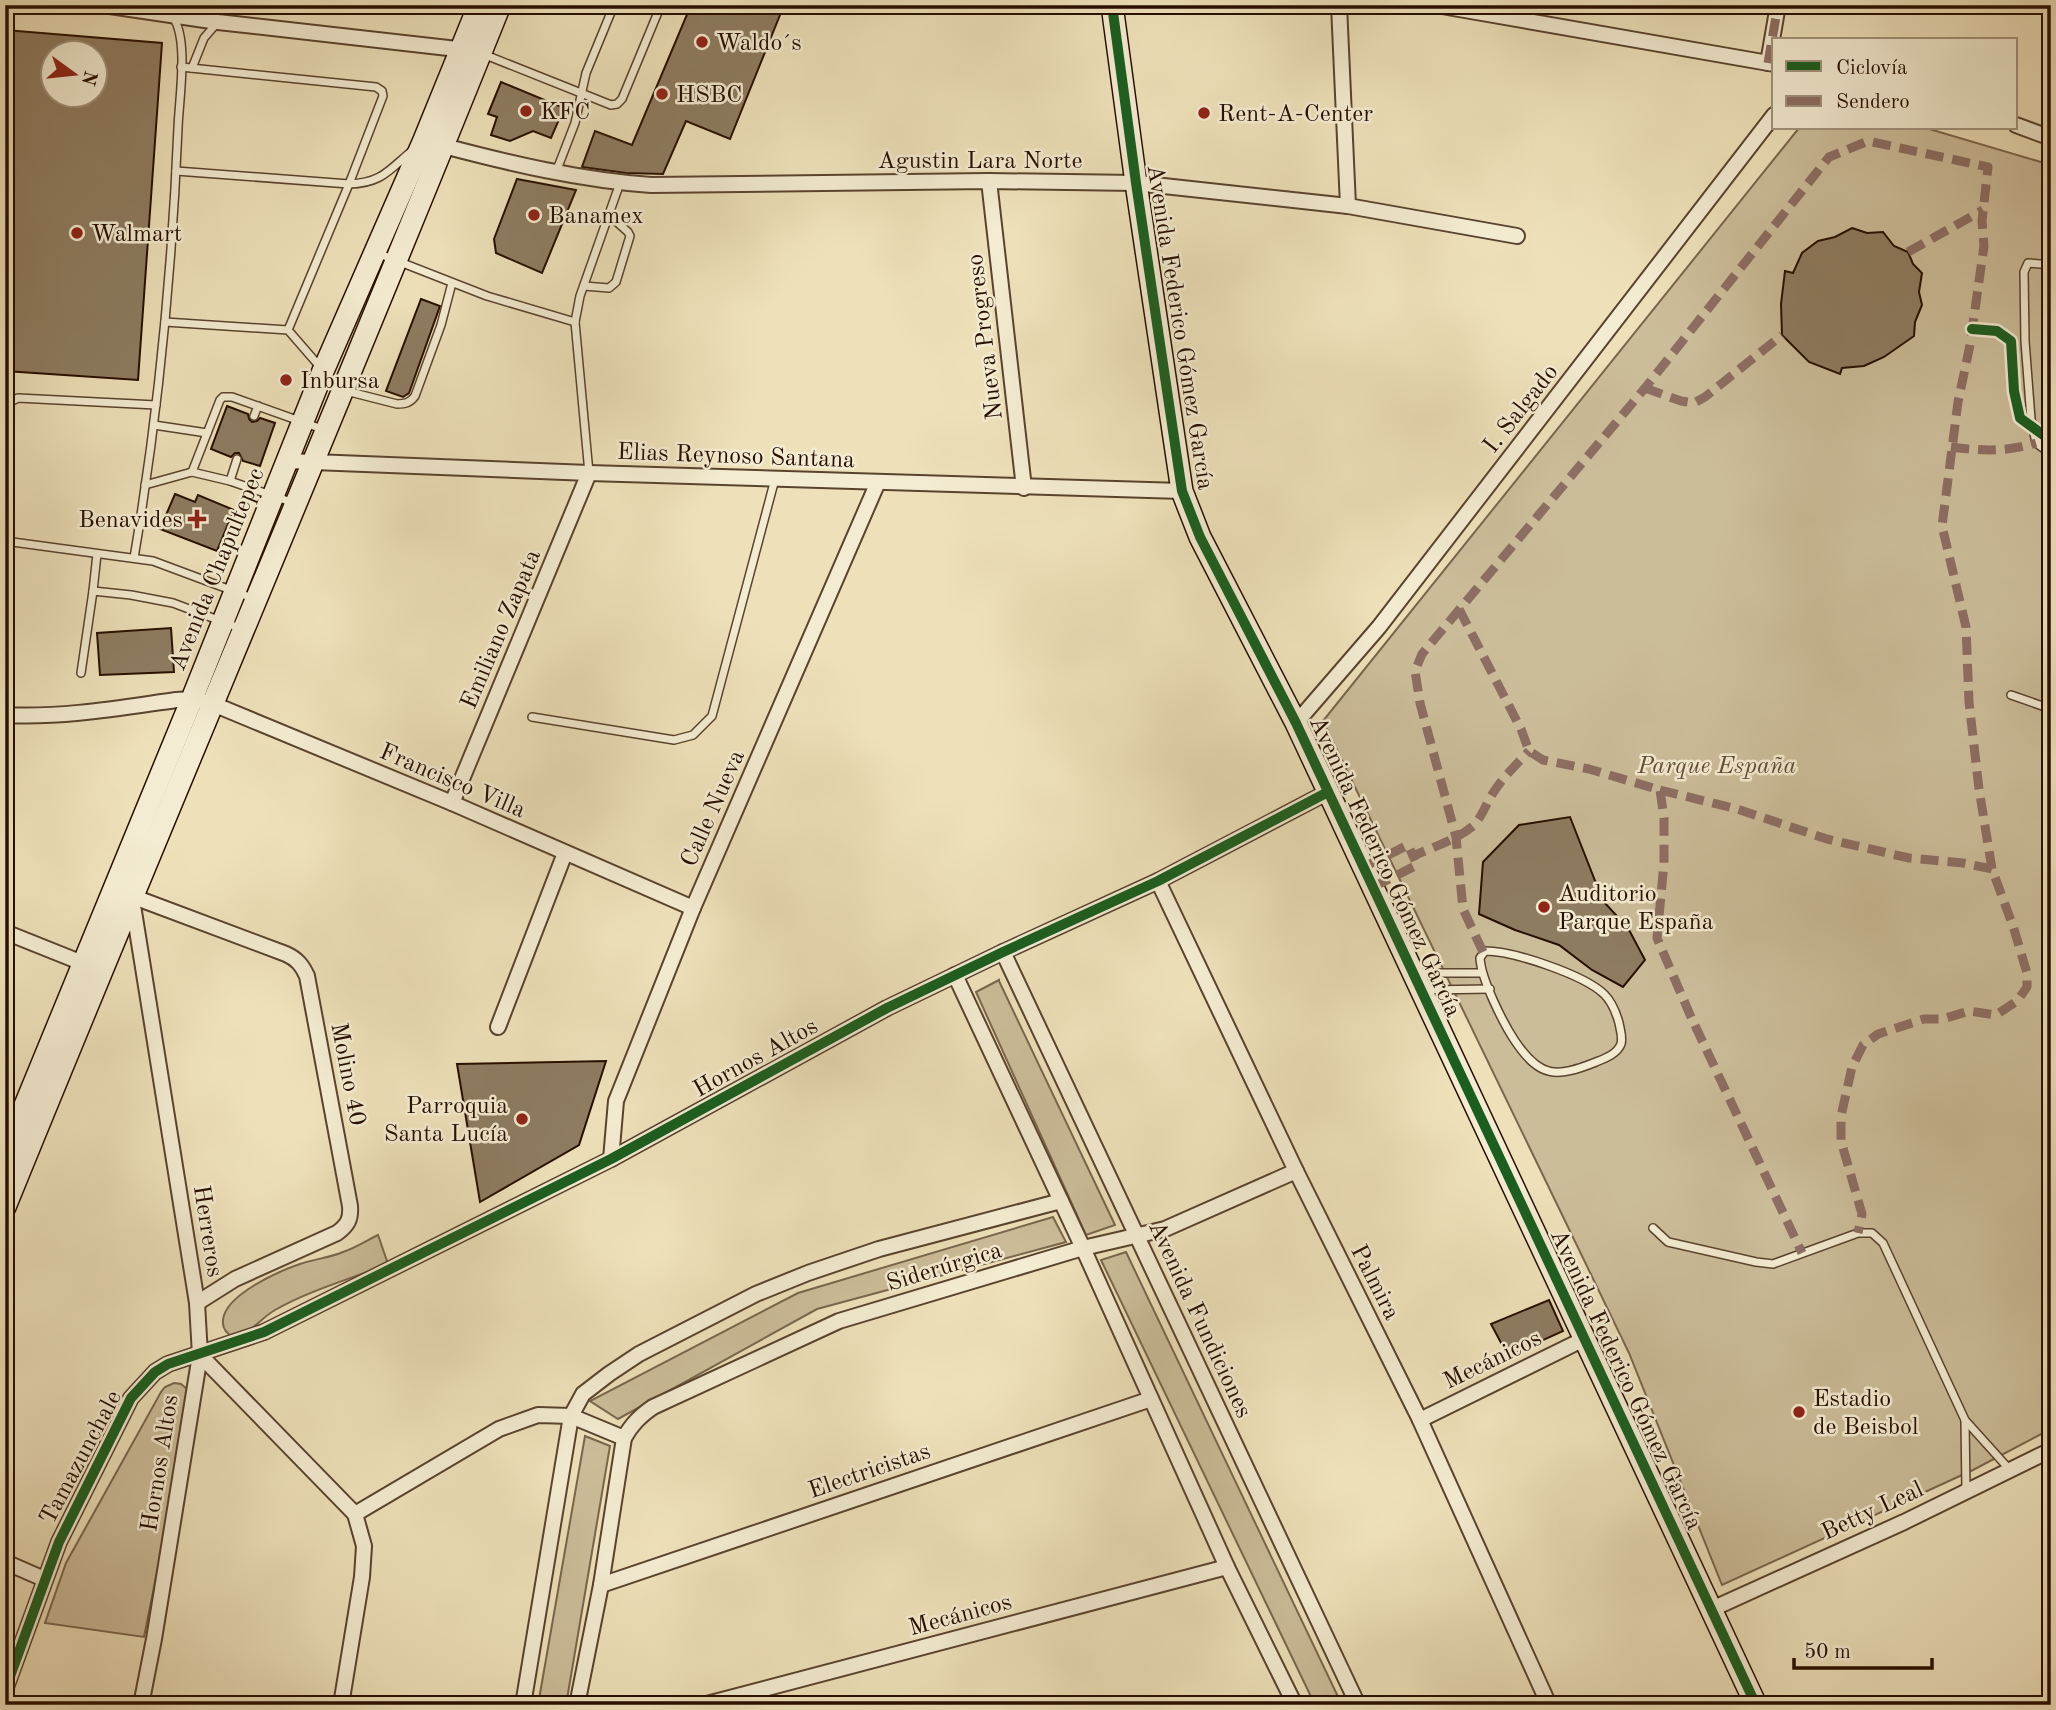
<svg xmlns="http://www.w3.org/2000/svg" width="2056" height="1710" viewBox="0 0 2056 1710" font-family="'Old Standard TT',serif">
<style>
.green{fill:#ccbd9a;stroke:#7a664d;stroke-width:2}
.building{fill:#8e7c61;stroke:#270e00;stroke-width:2;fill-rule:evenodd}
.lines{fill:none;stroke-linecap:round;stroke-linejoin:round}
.lane-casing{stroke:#59432e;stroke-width:10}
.street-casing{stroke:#59432e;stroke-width:18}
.secondary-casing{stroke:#270e00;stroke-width:24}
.lane{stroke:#f4ecd2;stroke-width:7}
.street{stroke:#f4ecd2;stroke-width:14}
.secondary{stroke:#f4ecd2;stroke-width:21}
.quiet{stroke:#8d6e63;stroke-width:9;stroke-dasharray:18 9;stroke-linecap:butt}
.cycleway-casing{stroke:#f4ecd2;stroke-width:15}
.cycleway{stroke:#1b5e20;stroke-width:10}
.poi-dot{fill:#8f2418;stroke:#f4ecd2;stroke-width:2.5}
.labels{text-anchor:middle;stroke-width:5;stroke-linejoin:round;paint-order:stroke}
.poi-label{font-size:24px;fill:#270e00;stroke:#f4ecd2;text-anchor:start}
.street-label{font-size:24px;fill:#270e00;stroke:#f4ecd2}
.park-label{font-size:24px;font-style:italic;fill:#614b36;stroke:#f4ecd2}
</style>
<rect width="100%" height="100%" fill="#eee1ba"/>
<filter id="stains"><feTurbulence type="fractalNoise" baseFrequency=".00286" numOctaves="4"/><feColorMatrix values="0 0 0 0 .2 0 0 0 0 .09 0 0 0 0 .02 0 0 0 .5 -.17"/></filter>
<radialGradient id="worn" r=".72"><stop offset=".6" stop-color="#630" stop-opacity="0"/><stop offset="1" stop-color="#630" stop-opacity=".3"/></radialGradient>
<!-- green -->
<g class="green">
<polygon points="1799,128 1926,128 2051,165 2051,1429 1973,1470 1722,1585 1629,1353 1323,721"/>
<polygon points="999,980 999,981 1115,1225 1086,1235 976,992"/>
<polygon points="1053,1217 1066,1242 817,1309 618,1419 590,1401 798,1293"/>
<path d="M378 1235 388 1264C351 1279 310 1290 275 1310 261 1318 248 1336 234 1337 227 1334 222 1329 223 1320 225 1295 279 1271 300 1264 314 1259 329 1258 343 1252 355 1248 366 1241 378 1235Z"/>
<polygon points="1126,1252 1342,1705 1315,1705 1101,1260"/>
<polygon points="174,1383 181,1384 187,1389 190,1409 144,1637 45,1623 66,1563 161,1392 165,1387"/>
<polygon points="585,1436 610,1446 566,1705 538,1705"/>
</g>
<!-- building -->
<g class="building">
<polygon points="691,5 784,5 730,139 686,121 663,174 626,173 582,167 595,131 632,145"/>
<path d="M5 30 162 43 138 380 5 371ZM52 52H94V94H52Z"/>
<polygon points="501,82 564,108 551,138 533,131 510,141 491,135 497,117 488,114"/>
<polygon points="517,179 576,190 542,273 496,253 494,239"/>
<polygon points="1852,228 1867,233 1883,232 1894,246 1908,252 1913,264 1922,273 1919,292 1922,305 1915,322 1914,336 1884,357 1864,366 1842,368 1840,374 1809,362 1782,335 1781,304 1785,271 1793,273 1802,253 1818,241 1835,237"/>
<polygon points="421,299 440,306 409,393 403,397 386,391"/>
<polygon points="227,406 248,414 249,419 252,422 257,421 260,418 275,423 260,466 243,461 239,453 235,453 231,457 211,449"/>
<polygon points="175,494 195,502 198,495 234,510 217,551 160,529"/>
<polygon points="171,628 174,672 100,675 97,633"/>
<polygon points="1570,817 1603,901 1628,928 1645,960 1623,987 1592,970 1559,945 1515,930 1479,914 1483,862 1519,825"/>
<polygon points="606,1061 579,1145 480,1202 457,1064"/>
<polygon points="1549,1300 1563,1331 1508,1356 1491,1324"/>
</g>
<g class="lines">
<defs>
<g id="lane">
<polyline points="483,54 611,105 617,104 622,99 661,5"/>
<polyline points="181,67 376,87 382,91 383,96 349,184 288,330"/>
<polyline points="192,68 204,38 217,23"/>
<path d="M176 171 349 184C382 183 389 170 413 150"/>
<polyline points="556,172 575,123 586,73 614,5"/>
<polyline points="377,253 487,296 575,322 580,296 620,183"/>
<polyline points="2051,265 2028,263 2024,272 2025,341 2031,419 2036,443 2051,454"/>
<polyline points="584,286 609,288 616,282 630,236 628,232 609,215"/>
<polyline points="165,322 288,330 321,368"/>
<polyline points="575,322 589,473"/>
<path d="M346 391 397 404C405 404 410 403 415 396L441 325 452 283"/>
<polyline points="254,416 258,406"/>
<polyline points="5,424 8,403 18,398 156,405"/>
<polyline points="154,425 207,433"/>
<polyline points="230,481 237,459"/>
<polyline points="145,485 192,472"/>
<polyline points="294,503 230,481 192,472 220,400 223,397 232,397 325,430"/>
<polyline points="5,541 153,561 255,599"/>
<path d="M134 558C158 416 172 272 178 128 179 99 189 40 173 17"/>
<polyline points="93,591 97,554"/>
<polyline points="81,673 93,591 131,595 173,603 242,629"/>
<polyline points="2011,695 2051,709"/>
<polyline points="532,717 674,740 693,735 712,716 775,479"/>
<path d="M1485 951C1514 951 1584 975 1604 994 1612 1002 1616 1012 1619 1023 1620 1029 1623 1037 1621 1044 1617 1054 1606 1058 1596 1062 1556 1078 1540 1078 1515 1041 1503 1023 1481 979 1480 958Z"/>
<polyline points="1416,973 1482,973"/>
<polyline points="1426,990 1490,989"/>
<polyline points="1653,1228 1668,1242 1756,1262 1773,1264 1858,1233 1872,1233 1883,1243 1965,1420 2010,1470"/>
<polyline points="1965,1421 1966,1491"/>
</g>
<g id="street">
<polyline points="103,5 218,22 466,50"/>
<polyline points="1339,5 1348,206"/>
<polyline points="1436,5 1774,64"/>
<polyline points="1768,63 1778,5"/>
<polyline points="2016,125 2051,138"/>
<path d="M444 146C512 164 581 180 651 185L989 181 1136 183 1348 206 1517 236"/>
<polyline points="989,181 1024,488"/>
<polyline points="288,461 589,473 1182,491"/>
<path d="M5 715C63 718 119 708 176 700L192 699 213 704 452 803 693 908"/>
<polyline points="1296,723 1379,627 1774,115"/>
<polyline points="452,803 589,473"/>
<polyline points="1158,881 1296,1171 1420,1420 1549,1705"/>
<path d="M126 894 286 954C297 959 302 965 307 976L350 1206C351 1219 348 1225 337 1233L235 1279 197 1303"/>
<polyline points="132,899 197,1303 200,1355 355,1514 364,1546 362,1577 341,1705"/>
<polyline points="5,932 90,966"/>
<polyline points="1003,952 1358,1705"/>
<polyline points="955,975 1083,1248 1227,1567 1295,1705"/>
<polyline points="498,1027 565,853"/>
<polyline points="611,1159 616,1101 693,908 878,482"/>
<polyline points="1420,1420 1584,1339"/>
<polyline points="355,1514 499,1429 538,1415 571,1416 624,1438"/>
<polyline points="5,1562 44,1579"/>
<polyline points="601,1585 1151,1399"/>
<polyline points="1712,1609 1904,1522 2051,1450"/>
<polyline points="5,1690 59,1542 131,1398 155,1372 168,1364 264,1332 611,1159 887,1008 1003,952 1158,881 1328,792"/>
<polyline points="141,1705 154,1639 200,1355"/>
<polyline points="523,1705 571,1416 583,1394 609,1374 639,1354 756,1294 808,1273 879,1249 1061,1201"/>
<path d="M577 1705 601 1585 624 1438C632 1424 640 1416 653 1407L839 1321 1083 1248 1165 1229 1296 1171"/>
<polyline points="703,1705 1227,1567"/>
</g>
<g id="secondary">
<polyline points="1112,5 1136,183 1182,491 1200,537 1296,723 1756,1705"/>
<polyline points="5,1154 192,699 323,371 424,140 479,5"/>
<path d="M5 1207C168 806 339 407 500 5"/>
</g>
</defs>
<!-- lane casing -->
<use href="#lane" class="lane-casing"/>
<!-- street casing -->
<use href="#street" class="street-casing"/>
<!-- secondary casing -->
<use href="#secondary" class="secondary-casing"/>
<!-- lane -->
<use href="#lane" class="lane"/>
<!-- street -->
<use href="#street" class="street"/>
<!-- secondary -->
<use href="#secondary" class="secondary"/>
<!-- quiet -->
<g class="quiet">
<polyline points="1768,63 1778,5"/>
<polyline points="1908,252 1983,210"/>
<polyline points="1645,388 1681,401 1694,403 1705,397 1782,335"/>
<path d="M1951 447C1983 451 2006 452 2036 443"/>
<polyline points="1459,609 1521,729 1529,751 1543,760 1589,769 1660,790 1664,818 1664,863 1657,938 1691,1017 1802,1253"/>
<polyline points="1660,790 1737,809 1827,839 1909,858 1963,863 1992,869"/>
<polyline points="1364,867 1408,845 1413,856"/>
<path d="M1373 887 1417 865 1413 856C1433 847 1456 840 1473 826 1482 817 1486 804 1493 793 1503 777 1517 764 1529 751"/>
<polyline points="1483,952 1463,909 1456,837 1420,703 1415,671 1422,654 1645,388 1829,157 1868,141 1988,167 1982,221 1984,246 1970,345 1958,402 1942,526 1966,627 1969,702 1979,789 1992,869 2013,926 2027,973 2027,987 2017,1001 1996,1015 1969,1011 1943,1019 1924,1019 1878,1034 1863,1045 1852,1067 1841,1116 1841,1141 1862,1214 1858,1233"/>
</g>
<defs>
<g id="cycleway">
<polyline points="1112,5 1136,183 1182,491 1200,537 1296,723 1756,1705"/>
<polyline points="1972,329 1997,331 2011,341 2014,391 2020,418 2046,437 2051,438"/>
<polyline points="5,1690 59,1542 131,1398 155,1372 168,1364 264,1332 611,1159 887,1008 1003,952 1158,881 1328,792"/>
</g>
</defs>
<!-- cycleway casing -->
<use href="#cycleway" class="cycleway-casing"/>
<!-- cycleway -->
<use href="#cycleway" class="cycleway"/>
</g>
<!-- markers -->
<g class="poi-dot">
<circle cx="702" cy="42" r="7"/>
<circle cx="662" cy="94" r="7"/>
<circle cx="526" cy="111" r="7"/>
<circle cx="1204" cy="113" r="7"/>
<circle cx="534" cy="215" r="7"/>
<circle cx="77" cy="233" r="7"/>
<circle cx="286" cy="380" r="7"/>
<path d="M193.5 508.5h7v7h7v7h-7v7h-7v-7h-7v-7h7z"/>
<circle cx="1544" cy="907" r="7"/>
<circle cx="522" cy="1119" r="7"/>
<circle cx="1799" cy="1412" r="7"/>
</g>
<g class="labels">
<!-- poi labels -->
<g class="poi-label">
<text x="716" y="50">Waldo´s</text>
<text x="676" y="102">HSBC</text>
<text x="540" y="119">KFC</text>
<text x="1218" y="121">Rent-A-Center</text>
<text x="548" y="223">Banamex</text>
<text x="91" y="241">Walmart</text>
<text x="300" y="388">Inbursa</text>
<text x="183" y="527" text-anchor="end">Benavides</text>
<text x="1558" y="901">Auditorio<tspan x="1558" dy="28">Parque España</tspan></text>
<text x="508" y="1113" text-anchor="end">Parroquia<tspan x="508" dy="28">Santa Lucía</tspan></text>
<text x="1813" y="1406">Estadio<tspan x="1813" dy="28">de Beisbol</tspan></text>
</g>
<!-- street labels -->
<g class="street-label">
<text x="980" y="168">Agustin Lara Norte</text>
<text transform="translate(1181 327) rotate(81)" y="8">Avenida Federico Gómez García</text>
<text transform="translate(984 337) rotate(-97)" y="8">Nueva Progreso</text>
<text transform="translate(1520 408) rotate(-52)" y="8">I. Salgado</text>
<text transform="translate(736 455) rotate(2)" y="8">Elias Reynoso Santana</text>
<text transform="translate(216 569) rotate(-68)" y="8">Avenida Chapultepec</text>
<text transform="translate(500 629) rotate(-67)" y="8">Emiliano Zapata</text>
<text transform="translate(453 780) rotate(23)" y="8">Francisco Villa</text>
<text transform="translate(712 808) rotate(-66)" y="8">Calle Nueva</text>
<text transform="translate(1386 866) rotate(65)" y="8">Avenida Federico Gómez García</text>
<text transform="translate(755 1057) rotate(-29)" y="8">Hornos Altos</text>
<text transform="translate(349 1074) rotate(79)" y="8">Molino 40</text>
<text transform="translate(209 1231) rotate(81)" y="8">Herreros</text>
<text transform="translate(944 1266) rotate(-17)" y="8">Siderúrgica</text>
<text transform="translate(1376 1282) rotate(63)" y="8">Palmira</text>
<text transform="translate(1201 1319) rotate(65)" y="8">Avenida Fundiciones</text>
<text transform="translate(1492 1359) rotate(-26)" y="8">Mecánicos</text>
<text transform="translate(1627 1379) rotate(65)" y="8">Avenida Federico Gómez García</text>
<text transform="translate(80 1457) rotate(-62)" y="8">Tamazunchale</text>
<text transform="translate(159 1463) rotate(-81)" y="8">Hornos Altos</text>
<text transform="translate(869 1470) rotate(-19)" y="8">Electricistas</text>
<text transform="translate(1872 1510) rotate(-25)" y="8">Betty Leal</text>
<text transform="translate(960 1614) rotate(-15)" y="8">Mecánicos</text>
</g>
<!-- park labels -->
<g class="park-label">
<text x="1717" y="773">Parque España</text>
</g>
</g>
<!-- margin -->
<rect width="2056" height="1710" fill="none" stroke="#eee1ba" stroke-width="28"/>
<rect x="7" y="7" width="2042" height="1696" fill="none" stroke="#270e00" stroke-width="3.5"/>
<rect x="14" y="14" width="2028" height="1682" fill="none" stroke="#270e00" stroke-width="2"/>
<!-- legend -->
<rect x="1772" y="38" width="245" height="91" fill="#f4ecd2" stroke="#a2937e" stroke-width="2"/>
<rect x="1786" y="61" width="35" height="10" fill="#1b5e20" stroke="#a2937e" stroke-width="2"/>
<text x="1836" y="74" font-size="21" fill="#270e00">Ciclovía</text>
<rect x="1786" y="96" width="35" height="10" fill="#8d6e63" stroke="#a2937e" stroke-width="2"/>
<text x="1836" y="108" font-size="21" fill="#270e00">Sendero</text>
<!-- north arrow -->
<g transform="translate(74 74) rotate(105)"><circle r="33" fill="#f4ecd2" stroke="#a2937e" stroke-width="2"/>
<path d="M0-5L12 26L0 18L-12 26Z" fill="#8f2418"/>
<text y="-10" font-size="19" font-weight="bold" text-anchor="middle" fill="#270e00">N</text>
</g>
<!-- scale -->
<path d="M1794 1658v10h138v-10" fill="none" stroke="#270e00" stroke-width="3.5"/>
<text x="1804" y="1658" font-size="21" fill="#270e00" stroke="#f4ecd2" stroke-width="5" paint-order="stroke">50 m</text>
<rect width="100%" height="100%" filter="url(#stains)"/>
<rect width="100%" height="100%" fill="url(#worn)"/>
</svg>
